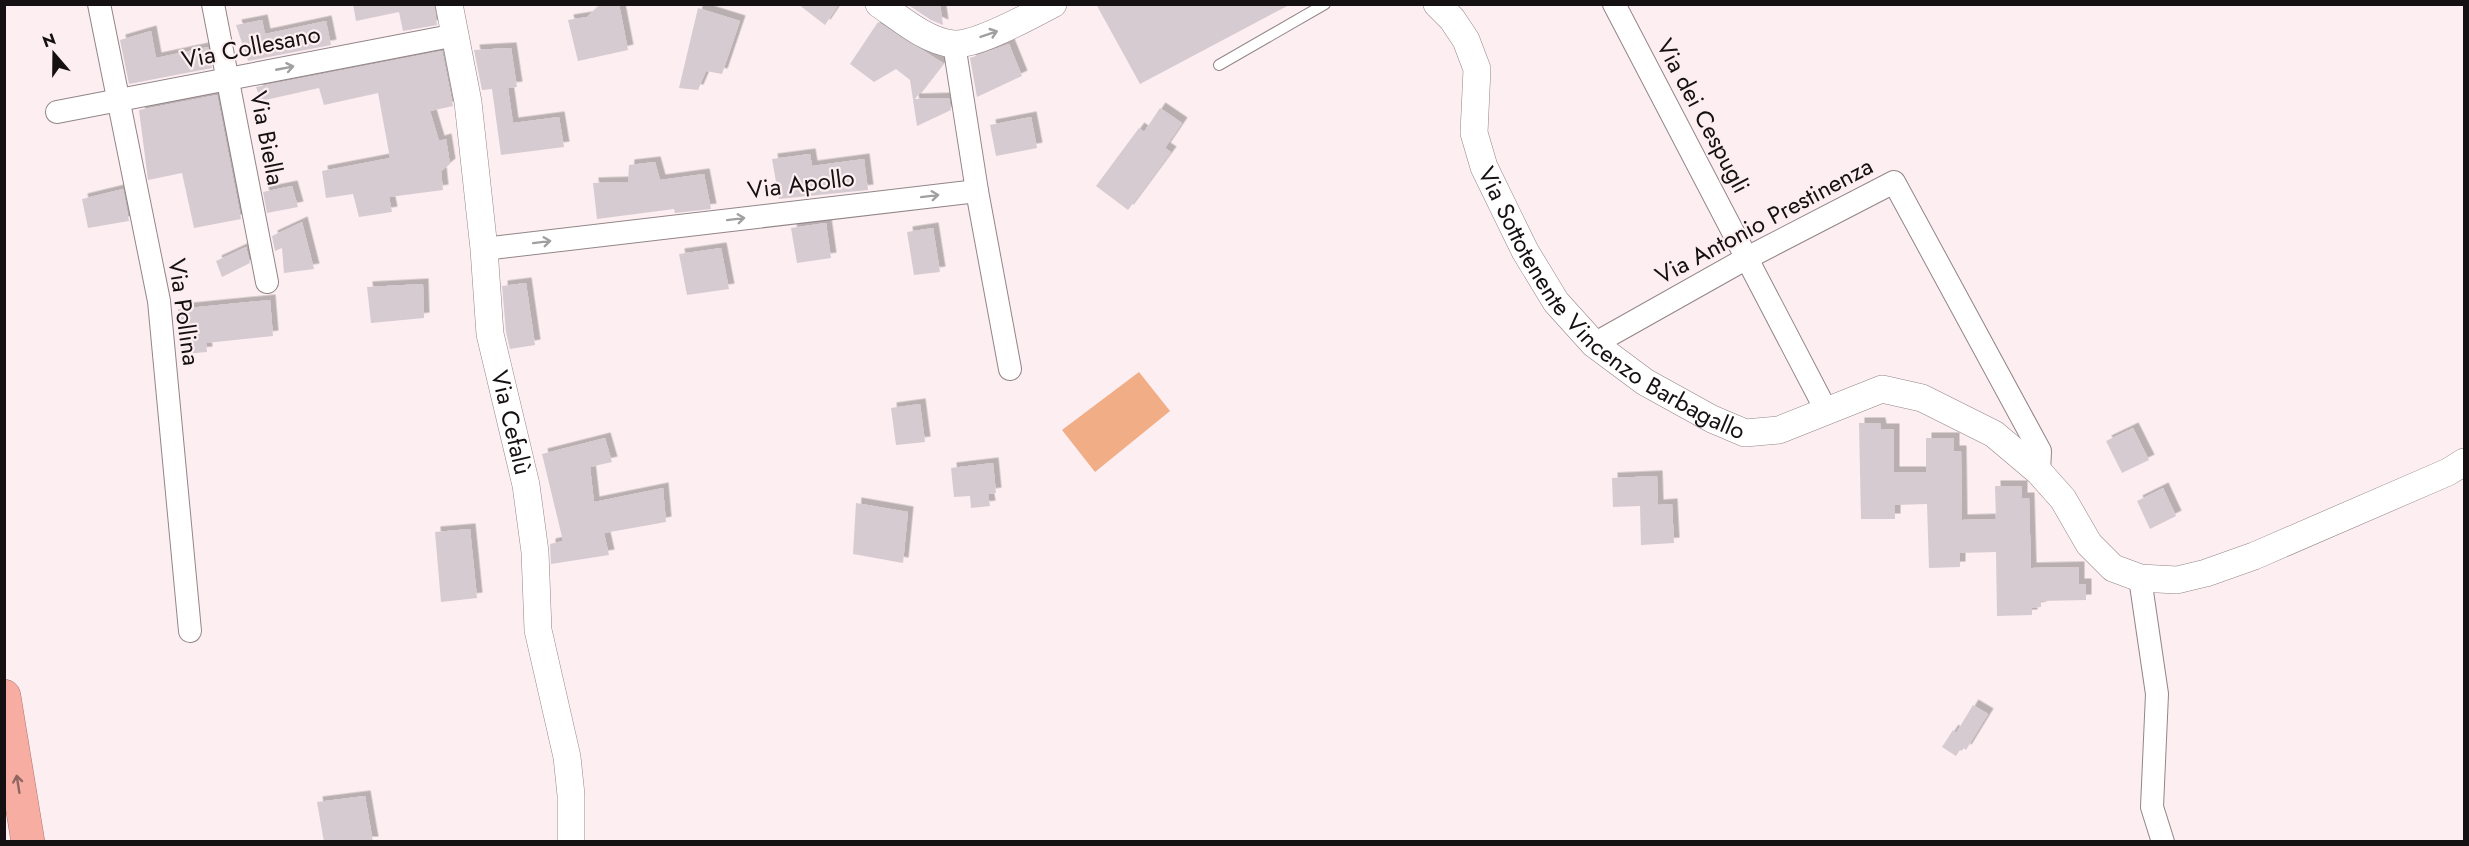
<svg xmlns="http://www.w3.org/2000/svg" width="2469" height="846" viewBox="0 0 2469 846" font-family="Jost,sans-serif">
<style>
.garden{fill:#f1ad85}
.building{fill:#d7cbd2;filter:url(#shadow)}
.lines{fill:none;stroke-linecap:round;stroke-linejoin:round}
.service-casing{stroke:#928588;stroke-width:12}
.minor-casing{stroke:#928588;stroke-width:24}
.tertiary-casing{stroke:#928588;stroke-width:28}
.motorway-casing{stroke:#a8766f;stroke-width:34}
.service{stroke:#fff;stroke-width:10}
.minor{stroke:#fff;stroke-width:22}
.tertiary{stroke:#fff;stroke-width:27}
.motorway{stroke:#f7ada2;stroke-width:33}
.oneway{stroke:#a19fa0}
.oneway2{stroke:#916661}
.labels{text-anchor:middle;stroke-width:4.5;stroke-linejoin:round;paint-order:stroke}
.street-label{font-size:24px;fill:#151011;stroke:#fceef1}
</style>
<defs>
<filter id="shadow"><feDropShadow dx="5.5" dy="-5.5" stdDeviation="0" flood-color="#0004"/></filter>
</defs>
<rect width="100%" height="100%" fill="#fceef1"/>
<!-- garden -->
<polygon class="garden" points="1139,372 1170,411 1095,472 1062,430"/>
<!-- building -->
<g class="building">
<polygon points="353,4 434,4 437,25 403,31 399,12 356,21"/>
<polygon points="601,4 619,4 628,50 578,61 568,20 587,17"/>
<polygon points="798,4 839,4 825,25"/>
<polygon points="907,4 940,4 943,25 931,20"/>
<polygon points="1096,4 1291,4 1140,84"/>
<polygon points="698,8 740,21 722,74 706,71 698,90 679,88"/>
<polygon points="262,20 265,34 326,21 331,45 248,61 236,25"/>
<polygon points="878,22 943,63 915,99 949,98 951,110 917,126 910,80 896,69 874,82 850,64"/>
<polygon points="151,31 156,58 208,47 212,68 129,84 120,40"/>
<polygon points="1009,44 1022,76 977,97 970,58"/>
<polygon points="511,48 517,87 508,88 513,123 559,117 564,147 501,155 492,89 482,90 474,50"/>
<polygon points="442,51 453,106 430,111 439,141 446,139 450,164 441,171 443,190 389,197 392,212 359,217 353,194 326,198 322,171 390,158 378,93 324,105 319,88 261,101 256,87"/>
<polygon points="217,95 241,219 194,228 182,173 148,180 139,110"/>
<polygon points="1160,108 1182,123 1165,148 1171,152 1128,210 1096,186 1139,128 1144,132"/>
<polygon points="1031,117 1037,148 996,156 990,125"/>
<polygon points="810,154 812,166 864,159 868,190 779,199 772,159"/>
<polygon points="655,162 660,180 704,174 711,209 675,213 674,209 597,219 593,183 628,182 629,165"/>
<polygon points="292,186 298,207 267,213 263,192"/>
<polygon points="123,189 129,221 88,228 82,199"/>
<polygon points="302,222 314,269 284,273 282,248 275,251 272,236"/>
<polygon points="826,223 831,258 797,263 791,228"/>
<polygon points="933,228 940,272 914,275 907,232"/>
<polygon points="246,247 250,263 222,277 216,261"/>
<polygon points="721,248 729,289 687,295 679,254"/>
<polygon points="526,283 535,345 510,349 506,332 502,286"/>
<polygon points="423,284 424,318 371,323 367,287"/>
<polygon points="270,300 273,336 206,343 207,352 183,354 178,309"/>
<polygon points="920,404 925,442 896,445 891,408"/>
<polygon points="1859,423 1880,423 1881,429 1894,429 1894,472 1926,472 1926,438 1954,438 1954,451 1961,451 1962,520 1996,519 1995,486 2022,486 2022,498 2029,498 2031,568 2079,567 2079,584 2086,584 2086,600 2041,601 2041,607 2032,608 2032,615 1997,616 1996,552 1960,553 1960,567 1929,568 1927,504 1895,505 1895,519 1861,519"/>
<polygon points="2133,428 2149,460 2122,473 2106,441"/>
<polygon points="605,438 612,462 590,467 594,502 663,488 666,522 604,533 609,555 551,564 550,544 563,541 542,454"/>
<polygon points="993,463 996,493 988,494 990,506 971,508 970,496 954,497 951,468"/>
<polygon points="1657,476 1658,505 1672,504 1674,543 1641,545 1640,506 1613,507 1612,478"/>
<polygon points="2163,488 2176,516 2150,529 2137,501"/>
<polygon points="856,503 908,512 903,563 853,554"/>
<polygon points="470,529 477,598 441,602 435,532"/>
<polygon points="1973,705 1988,714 1966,750 1962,747 1956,756 1942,747 1953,730 1956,733"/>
<polygon points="365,796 373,842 324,842 317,802"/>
</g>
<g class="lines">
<defs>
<polyline id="service" points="1219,65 1325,4"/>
<g id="minor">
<polyline points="99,4 159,301 190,631"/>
<polyline points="213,4 267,282"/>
<polyline points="1614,4 1827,412"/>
<polyline points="57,112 456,35"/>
<polyline points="977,191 1010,369"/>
<polyline points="484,249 977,191 954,44"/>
<polyline points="1594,344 1747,258 1894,182 2040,451 2039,472"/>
<polyline points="2140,578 2157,694 2152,807 2163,842"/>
</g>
<g id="tertiary">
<path id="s1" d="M449 4 468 102 484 249 490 334 526 485 535 552 538 630 567 757 571 795V842"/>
<path d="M879 4C901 19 926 41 953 44 977 46 1031 15 1053 4"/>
<path id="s2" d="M1437 4 1452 19 1466 40 1477 69 1474 133 1484 167 1525 251 1556 302 1594 344 1645 382 1712 419 1745 433 1779 430 1882 389 1922 398 1994 434 2039 472 2063 499 2089 544 2113 568 2140 578 2158 579 2177 580 2206 573 2254 556 2448 472 2464 462"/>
</g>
<polyline id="motorway" points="4,696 28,842"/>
</defs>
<!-- service casing -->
<use href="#service" class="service-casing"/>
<!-- minor casing -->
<use href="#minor" class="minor-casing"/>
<!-- tertiary casing -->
<use href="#tertiary" class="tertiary-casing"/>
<!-- motorway casing -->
<use href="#motorway" class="motorway-casing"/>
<!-- service -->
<use href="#service" class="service"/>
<!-- minor -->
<use href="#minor" class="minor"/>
<!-- tertiary -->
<use href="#tertiary" class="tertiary"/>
<!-- motorway -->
<use href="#motorway" class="motorway"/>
</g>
<!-- one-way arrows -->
<defs><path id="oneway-shaft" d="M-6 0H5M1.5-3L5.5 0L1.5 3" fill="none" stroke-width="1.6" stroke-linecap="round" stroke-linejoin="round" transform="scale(1.5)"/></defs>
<g class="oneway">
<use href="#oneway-shaft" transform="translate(989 34) rotate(-19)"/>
<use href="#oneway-shaft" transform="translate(285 68) rotate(-11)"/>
<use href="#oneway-shaft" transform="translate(930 196) rotate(-7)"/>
<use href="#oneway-shaft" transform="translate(736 219) rotate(-7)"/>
<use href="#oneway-shaft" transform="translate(542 242) rotate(-7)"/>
</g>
<use class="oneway2" href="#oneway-shaft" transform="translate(18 784) rotate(-99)"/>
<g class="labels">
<!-- street labels -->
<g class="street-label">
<text transform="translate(251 47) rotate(-11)" y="8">Via Collesano</text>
<text transform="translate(1703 116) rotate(62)" y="8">Via dei Cespugli</text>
<text transform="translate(267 138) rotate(79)" y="8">Via Biella</text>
<text transform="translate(801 184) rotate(-7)" y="8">Via Apollo</text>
<text transform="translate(1764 221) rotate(-28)" y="8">Via Antonio Prestinenza</text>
<text dy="8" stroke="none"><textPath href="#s2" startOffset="370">Via Sottotenente Vincenzo Barbagallo</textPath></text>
<text transform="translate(184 312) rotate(82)" y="8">Via Pollina</text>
<text dy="8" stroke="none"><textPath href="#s1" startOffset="424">Via Cefalù</textPath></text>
</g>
</g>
<!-- border -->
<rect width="2469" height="846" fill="none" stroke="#151011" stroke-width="12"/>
<!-- north arrow -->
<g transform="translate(54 54) rotate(340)" stroke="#fceef1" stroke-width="4.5" paint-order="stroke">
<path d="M0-4.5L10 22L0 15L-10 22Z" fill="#151011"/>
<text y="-9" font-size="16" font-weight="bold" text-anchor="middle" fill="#151011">N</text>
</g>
</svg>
